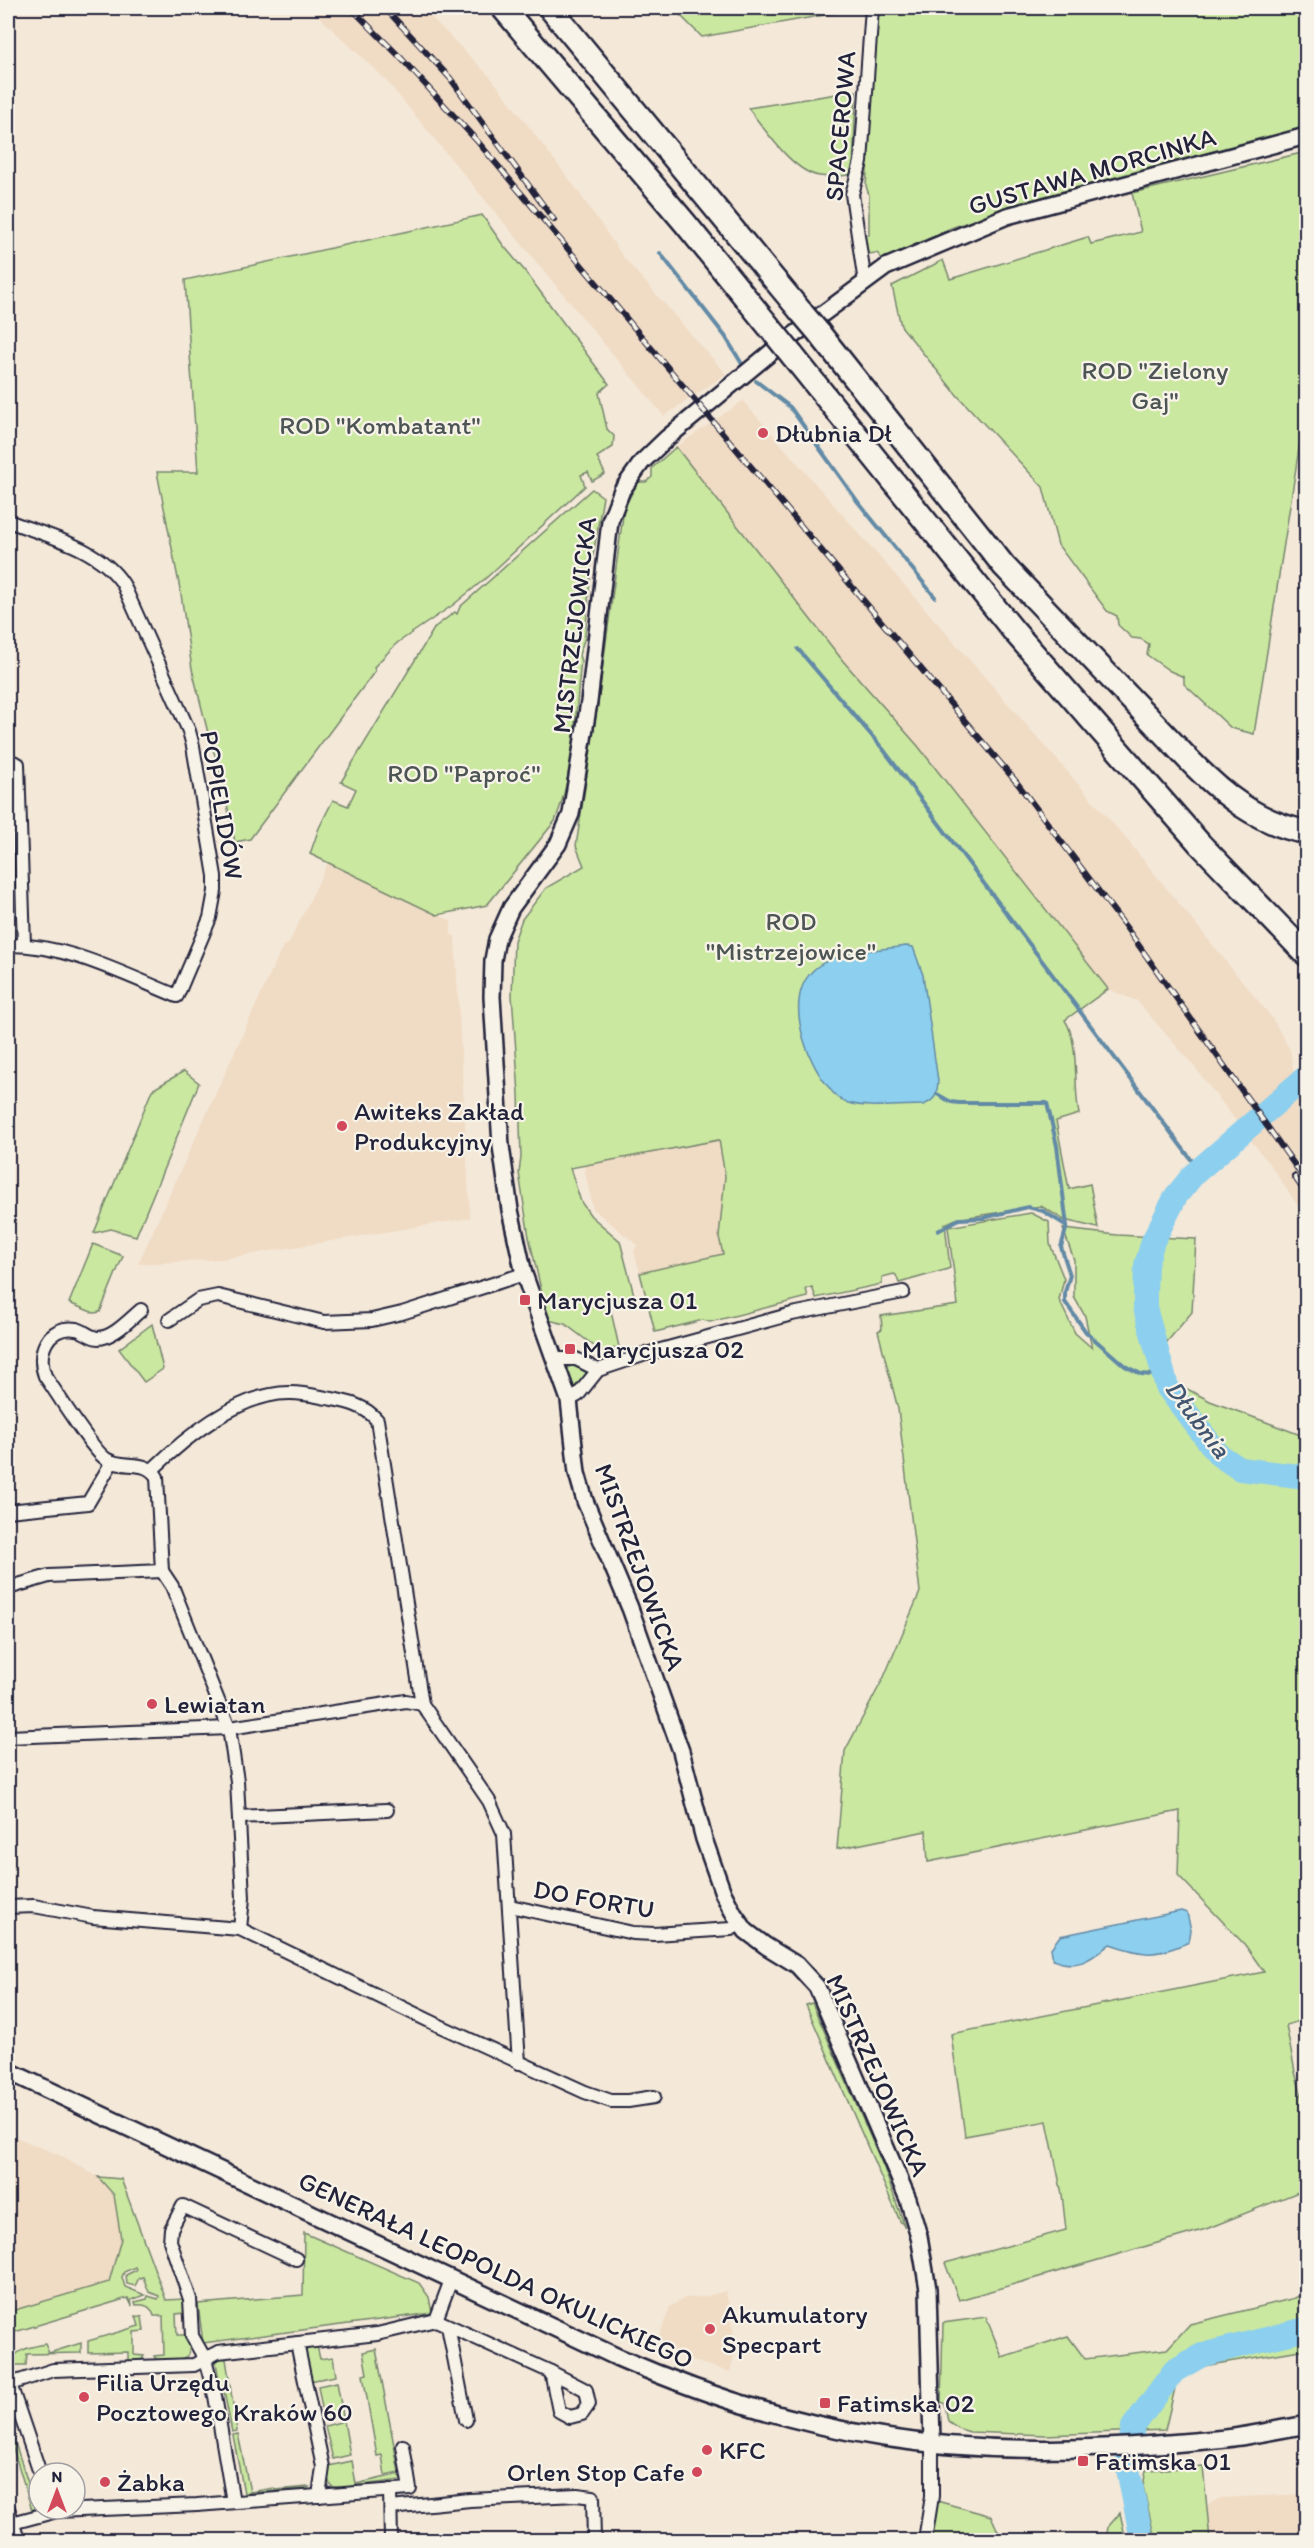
<svg xmlns="http://www.w3.org/2000/svg" width="1314" height="2548" viewBox="0 0 1314 2548" font-family="Itim,sans-serif">
<style>
.built{fill:#f0dbc4}
.green{fill:#cbe8a0;stroke:#76856e;stroke-width:1.5}
.water{fill:#8dcfee;stroke:#628aa6;stroke-width:1.5}
.lines{fill:none;stroke-linecap:round;stroke-linejoin:round}
.stream{stroke:#628aa6;stroke-width:4}
.river{stroke:#8dcfee;stroke-width:24}
.minor-casing{stroke:#22223b;stroke-width:16}
.tertiary-casing{stroke:#22223b;stroke-width:20}
.secondary-casing{stroke:#22223b;stroke-width:21}
.motorway-casing{stroke:#22223b;stroke-width:27}
.minor{stroke:#f7f3e8;stroke-width:12}
.tertiary{stroke:#f7f3e8;stroke-width:15}
.secondary{stroke:#f7f3e8;stroke-width:16}
.motorway{stroke:#f7f3e8;stroke-width:22}
.rail-casing{stroke:#22223b;stroke-width:6}
.rail{stroke:#f7f3e8;stroke-width:4;stroke-dasharray:11;stroke-linecap:butt}
.motorway-bridge-casing{stroke:#22223b;stroke-width:27;stroke-linecap:butt}
.motorway-bridge{stroke:#f7f3e8;stroke-width:22}
.poi-dot{fill:#d1495b;stroke:#f7f3e8;stroke-width:2}
.labels{text-anchor:middle;stroke-width:4.5;stroke-linejoin:round;paint-order:stroke}
.street-label{font-size:26px;fill:#22223b;stroke:#f7f3e8}
.park-label{font-size:26px;fill:#4c5454;stroke:#f7f3e8}
.poi-label{font-size:26px;fill:#22223b;stroke:#f7f3e8;text-anchor:start}
.water-label{font-size:27px;font-style:italic;fill:#425671;stroke:#f7f3e8}
</style>
<rect width="100%" height="100%" fill="#f4e8d8"/>
<filter id="ink" filterUnits="userSpaceOnUse"><feTurbulence type="fractalNoise" baseFrequency=".0167" numOctaves="2"/><feDisplacementMap in="SourceGraphic" scale="12" xChannelSelector="R" yChannelSelector="G"/><feConvolveMatrix kernelMatrix="1 2 1 2 8 2 1 2 1" color-interpolation-filters="sRGB"/></filter>
<g filter="url(#ink)">
<!-- built -->
<g class="built">
<polygon points="310,8 422,8 493,80 575,187 624,258 726,374 664,416 385,79"/>
<polygon points="743,401 1128,841 1272,1018 1290,1050 1304,1136 1306,1140 1306,1218 1274,1170 1193,1065 1137,1001 1108,989 918,746 843,661 676,447"/>
<polygon points="328,863 451,921 451,935 455,936 455,941 470,1218 222,1259 138,1264 283,946 288,945"/>
<polygon points="719,1139 725,1176 719,1237 723,1255 640,1273 634,1252 637,1245 593,1209 584,1166"/>
<polygon points="8,2134 64,2157 98,2177 114,2195 121,2239 109,2282 8,2312"/>
<polygon points="726,2291 736,2346 730,2372 687,2359 656,2345 670,2307 685,2298 704,2297"/>
<polygon points="1306,2494 1306,2540 1210,2540 1207,2505 1221,2498"/>
</g>
<!-- green -->
<g class="green">
<polygon points="673,8 863,8 702,37"/>
<polygon points="878,8 1306,8 1306,130 1026,202 951,228 883,260 877,253 867,254 864,235 869,235 869,195 866,186"/>
<path d="M856 91 853 174C843 176 831 178 820 176 793 173 764 128 748 108Z"/>
<polygon points="1306,152 1306,404 1254,734 1231,728 1184,684 1184,677 1170,671 1147,655 1149,644 1141,639 1132,638 1118,625 1117,616 1107,611 1058,545 1043,487 957,395 901,326 892,286 943,260 950,279 1088,237 1091,244 1141,232 1132,193"/>
<polygon points="482,215 503,245 524,270 609,384 599,393 607,429 614,436 613,447 597,457 605,474 592,481 588,472 581,475 585,486 486,578 453,605 397,643 374,667 375,671 250,839 235,842 219,766 210,741 192,669 181,594 157,472 198,472 185,280"/>
<path d="M676 447 843 661 918 746 1108 989 1065 1020C1080 1044 1073 1086 1079 1114L1056 1121 1069 1189 1090 1184 1098 1228 1064 1220 1041 1206 956 1219 945 1224 950 1268 945 1270 899 1283 896 1275 894 1274 882 1277V1284L816 1298 812 1287 806 1289 808 1297 710 1322 703 1320 655 1332 640 1273 723 1254 719 1237 725 1176 719 1140 570 1168 581 1202 591 1216 620 1241 635 1299 610 1307 619 1347 602 1352 565 1324 548 1320 529 1237 519 1173 521 1157 519 1094 512 995 514 941 522 919 546 888 584 866 576 846 597 710 624 508 638 482H646L652 477V468Z"/>
<path d="M592 489 603 497 591 567 585 637 579 655 581 661C575 713 575 772 555 821L487 905 437 915 310 854 319 828 333 800 348 806 356 789 341 782 435 627 455 612 457 614 460 607Z"/>
<polygon points="184,1071 199,1083 136,1236 111,1229 94,1233 152,1090"/>
<polygon points="1031,1213 1049,1222 1050,1244 1064,1279 1059,1300 1075,1333 1092,1348 1085,1316 1074,1297 1074,1260 1063,1229 1117,1235 1196,1239 1192,1312 1166,1343 1170,1380 1210,1401 1306,1437 1306,2019 1286,2025 1295,2072 1306,2111 1306,2189 1206,2229 959,2300 945,2263 1066,2230 1062,2194 1047,2121 965,2136 951,2034 1264,1972 1245,1945 1178,1875 1180,1811 928,1862 926,1831 837,1849 845,1751 884,1677 920,1592 898,1409 878,1331 882,1329 881,1316 958,1305 948,1227"/>
<polygon points="93,1244 123,1256 100,1312 94,1313 69,1303"/>
<polygon points="152,1324 163,1369 144,1382 119,1349"/>
<polygon points="573,1364 587,1371 587,1375 577,1388 572,1386 566,1372 569,1367"/>
<polygon points="812,2003 884,2168 905,2227 900,2221 806,2005"/>
<path d="M98 2177 121 2179 166 2300 185 2299V2313L176 2314 177 2335H186L190 2346 188 2355C181 2361 163 2363 155 2358L154 2356 164 2355 163 2316H154C151 2306 145 2304 136 2305L135 2302 147 2299 148 2296 158 2299 159 2296 149 2292 143 2277 139 2278 135 2286 127 2284 126 2275 136 2270 135 2267 124 2272 122 2277 125 2287 145 2295 131 2300 132 2306 128 2298 8 2334V2312L109 2282 121 2239 114 2195Z"/>
<polygon points="304,2233 419,2283 429,2297 432,2313 203,2343 198,2304 303,2295"/>
<polygon points="1306,2292 1306,2349 1192,2368 1176,2384 1165,2430 1046,2435 970,2432 960,2429 948,2421 945,2404 941,2402 943,2323 986,2317 1002,2357 1068,2336 1085,2359 1167,2349 1190,2324 1295,2298"/>
<polygon points="136,2316 142,2317 144,2331 134,2332 134,2355 144,2356 141,2361 128,2363 128,2352 88,2353 88,2341 139,2326"/>
<path d="M81 2343V2353L27 2354 26 2365H10C14 2349 31 2347 45 2344L49 2353Z"/>
<polygon points="317,2346 320,2359 333,2357 336,2376 309,2381 305,2355 307,2349"/>
<polygon points="376,2349 399,2472 385,2475 382,2455 377,2456 363,2375 367,2374 363,2352"/>
<polygon points="219,2357 226,2359 237,2431 232,2432 223,2386 220,2386 216,2362"/>
<polygon points="337,2382 343,2416 324,2419 318,2386"/>
<polygon points="8,2421 30,2489 39,2486 39,2505 32,2510 8,2432"/>
<polygon points="344,2421 350,2455 333,2459 325,2426"/>
<polygon points="238,2434 250,2492 274,2488 275,2490 309,2487 307,2489 244,2493 233,2435"/>
<polygon points="352,2461 356,2484 400,2474 401,2480 338,2488 331,2486 327,2477 329,2466"/>
<polygon points="1203,2467 1210,2540 1155,2540 1143,2486 1146,2470"/>
<polygon points="937,2501 991,2516 1002,2540 929,2540"/>
<polygon points="1120,2513 1126,2540 1106,2540 1108,2527"/>
</g>
<!-- water -->
<g class="water">
<path d="M906 946 913 947 923 975 938 1081C937 1095 936 1100 923 1105 902 1105 858 1110 841 1100 833 1095 829 1087 823 1080 803 1051 783 993 817 967 838 951 880 950 906 946Z"/>
<path d="M1181 1911 1187 1913 1191 1930 1189 1942C1155 1957 1145 1956 1110 1944 1090 1960 1078 1970 1053 1960L1051 1948 1060 1936Z"/>
</g>
<g class="lines">
<!-- stream -->
<g class="stream">
<polyline points="660,253 725,336 742,364"/>
<polyline points="756,381 790,407 858,502 935,597"/>
<polyline points="798,649 883,749 1199,1170"/>
<polyline points="937,1094 951,1102 959,1103 1047,1103 1057,1146 1067,1226 1061,1247 1070,1275 1065,1292 1065,1302 1086,1332 1125,1366 1141,1374 1163,1376"/>
<polyline points="938,1231 959,1219 983,1218 1028,1207 1043,1211 1067,1226"/>
</g>
<!-- river -->
<g class="river">
<polyline points="1306,1077 1194,1174 1176,1196 1153,1241 1146,1265 1145,1293 1145,1308 1167,1387 1219,1455 1240,1469 1306,1477"/>
<polyline points="1142,2540 1127,2464 1133,2427 1174,2371 1202,2355 1306,2329"/>
</g>
<defs>
<g id="minor">
<polyline points="865,283 852,194 861,162 872,8"/>
<path d="M8 521C47 536 99 547 123 584L189 731 193 746 215 876V891L210 918 177 996C123 974 66 944 8 945"/>
<polyline points="8,760 18,764 24,945"/>
<path d="M141 1310C130 1319 113 1338 98 1338 91 1338 83 1330 76 1329 47 1325 36 1353 45 1376 57 1393 92 1450 106 1459 123 1470 145 1458 157 1477L162 1571 172 1586 229 1728 237 1781 243 1898 240 1929"/>
<polyline points="169,1320 198,1300 218,1296 324,1322 372,1320 402,1313 524,1274"/>
<polyline points="556,1359 576,1359 598,1370"/>
<polyline points="569,1400 578,1395 598,1370 646,1354 792,1314 903,1292"/>
<path d="M152 1470C186 1437 241 1392 291 1393 303 1393 316 1396 327 1398 347 1402 363 1404 377 1420L422 1704 489 1801 504 1834 519 2063"/>
<polyline points="8,1511 88,1503 112,1462"/>
<polyline points="8,1588 49,1576 162,1571"/>
<polyline points="8,1737 229,1728 406,1701 422,1704"/>
<polyline points="239,1817 387,1810"/>
<polyline points="510,1906 633,1933 654,1934 731,1929 741,1924"/>
<polyline points="8,1907 34,1906 93,1917 240,1929 440,2026 585,2092 611,2101 628,2101 654,2097"/>
<polyline points="436,2320 451,2280"/>
<polyline points="448,2326 466,2420"/>
<polyline points="297,2343 323,2467 319,2496"/>
<polygon points="551,2372 586,2390 589,2404 582,2414 570,2417 559,2411"/>
<polyline points="40,2473 10,2384 53,2370 194,2365 218,2352 377,2334 436,2320 551,2372"/>
<polyline points="390,2490 391,2540"/>
<polyline points="233,2502 215,2396 205,2359 192,2336 190,2299 170,2241 171,2229 183,2206 296,2259"/>
<polyline points="8,2508 18,2540"/>
<polyline points="391,2508 470,2500 577,2495 593,2497 594,2540"/>
<polyline points="12,2523 57,2511 197,2505 410,2489 403,2446"/>
<polyline points="925,2540 932,2496 932,2443"/>
</g>
<polyline id="tertiary" points="932,2443 928,2289 919,2236 908,2199 817,1987 797,1965 766,1946 746,1931 734,1914 723,1893 704,1839 681,1751 630,1608 585,1501 577,1473 569,1400 524,1274 510,1210 501,1146 492,997 493,960 497,939 511,908 558,844 571,814 589,702 610,521 622,490 642,462 667,438 775,349 886,267 1007,216 1306,136"/>
<path id="secondary" d="M8 2071 617 2357C702 2394 790 2423 881 2437 993 2455 1109 2450 1221 2439 1250 2436 1278 2429 1306 2425"/>
<g id="motorway">
<polyline points="503,8 685,223 775,334"/>
<polyline points="550,8 802,313"/>
<path d="M819 333 1004 566 1188 759C1222 794 1257 823 1306 832"/>
<polyline points="792,355 1013,630 1200,844 1306,954"/>
</g>
</defs>
<!-- minor casing -->
<use href="#minor" class="minor-casing"/>
<!-- tertiary casing -->
<use href="#tertiary" class="tertiary-casing"/>
<!-- secondary casing -->
<use href="#secondary" class="secondary-casing"/>
<!-- motorway casing -->
<use href="#motorway" class="motorway-casing"/>
<!-- minor -->
<use href="#minor" class="minor"/>
<!-- tertiary -->
<use href="#tertiary" class="tertiary"/>
<!-- secondary -->
<use href="#secondary" class="secondary"/>
<!-- motorway -->
<use href="#motorway" class="motorway"/>
<defs>
<g id="rail">
<polyline points="351,8 400,57 478,142 1018,784 1125,926 1306,1181"/>
<polyline points="385,8 450,78 554,220"/>
<polyline points="1294,1176 1306,1194"/>
</g>
</defs>
<!-- rail casing -->
<use href="#rail" class="rail-casing"/>
<!-- rail -->
<use href="#rail" class="rail"/>
<defs>
<g id="motorway-bridge">
<polyline points="802,313 819,333"/>
<polyline points="775,334 792,355"/>
</g>
</defs>
<!-- motorway-bridge casing -->
<use href="#motorway-bridge" class="motorway-bridge-casing"/>
<!-- motorway-bridge -->
<use href="#motorway-bridge" class="motorway-bridge"/>
</g>
</g>
<!-- markers -->
<g class="poi-dot">
<circle cx="763" cy="433" r="6"/>
<circle cx="342" cy="1126" r="6"/>
<rect x="519" y="1294" width="12" height="12" rx="3"/>
<rect x="564" y="1343" width="12" height="12" rx="3"/>
<circle cx="152" cy="1704" r="6"/>
<circle cx="710" cy="2329" r="6"/>
<circle cx="84" cy="2397" r="6"/>
<rect x="819" y="2397" width="12" height="12" rx="3"/>
<circle cx="707" cy="2450" r="6"/>
<rect x="1077" y="2455" width="12" height="12" rx="3"/>
<circle cx="697" cy="2472" r="6"/>
<circle cx="105" cy="2482" r="6"/>
</g>
<g class="labels">
<!-- street labels -->
<g class="street-label">
<text transform="translate(840 126) rotate(-85)" y="9">SPACEROWA</text>
<text transform="translate(1092 171) rotate(-16)" y="9">GUSTAWA MORCINKA</text>
<text transform="translate(574 625) rotate(-83)" y="9">MISTRZEJOWICKA</text>
<text transform="translate(222 805) rotate(80)" y="9">POPIELIDÓW</text>
<text transform="translate(640 1567) rotate(70)" y="9">MISTRZEJOWICKA</text>
<text transform="translate(594 1899) rotate(10)" y="9">DO FORTU</text>
<text transform="translate(878 2075) rotate(66)" y="9">MISTRZEJOWICKA</text>
<text transform="translate(496 2270) rotate(25)" y="9">GENERAŁA LEOPOLDA OKULICKIEGO</text>
</g>
<!-- park labels -->
<g class="park-label">
<text x="1155" y="379">ROD "Zielony<tspan x="1155" dy="30">Gaj"</tspan></text>
<text x="380" y="434">ROD "Kombatant"</text>
<text x="464" y="782">ROD "Paproć"</text>
<text x="791" y="930">ROD<tspan x="791" dy="30">"Mistrzejowice"</tspan></text>
</g>
<!-- poi labels -->
<g class="poi-label">
<text x="775" y="442">Dłubnia Dł</text>
<text x="354" y="1120">Awiteks Zakład<tspan x="354" dy="30">Produkcyjny</tspan></text>
<text x="537" y="1309">Marycjusza 01</text>
<text x="582" y="1358">Marycjusza 02</text>
<text x="164" y="1713">Lewiatan</text>
<text x="722" y="2323">Akumulatory<tspan x="722" dy="30">Specpart</tspan></text>
<text x="96" y="2391">Filia Urzędu<tspan x="96" dy="30">Pocztowego Kraków 60</tspan></text>
<text x="837" y="2412">Fatimska 02</text>
<text x="719" y="2459">KFC</text>
<text x="1095" y="2470">Fatimska 01</text>
<text x="685" y="2481" text-anchor="end">Orlen Stop Cafe</text>
<text x="117" y="2491">Żabka</text>
</g>
<!-- water labels -->
<g class="water-label">
<text transform="translate(1198 1419) rotate(53)" y="9">Dłubnia</text>
</g>
</g>
<!-- margin -->
<rect width="1314" height="2548" fill="none" stroke="#f7f3e8" stroke-width="30"/>
<rect x="15" y="15" width="1284" height="2518" fill="none" stroke="#22223b" stroke-width="2" filter="url(#ink)"/>
<!-- north arrow -->
<g transform="translate(57 2491)"><circle r="28" fill="#f7f3e8" stroke="#a29fa3" stroke-width="1.5"/>
<path d="M0-4.5L10 22L0 15L-10 22Z" fill="#d1495b"/>
<text y="-9" font-size="16" font-weight="bold" text-anchor="middle" fill="#22223b">N</text>
</g>
</svg>
